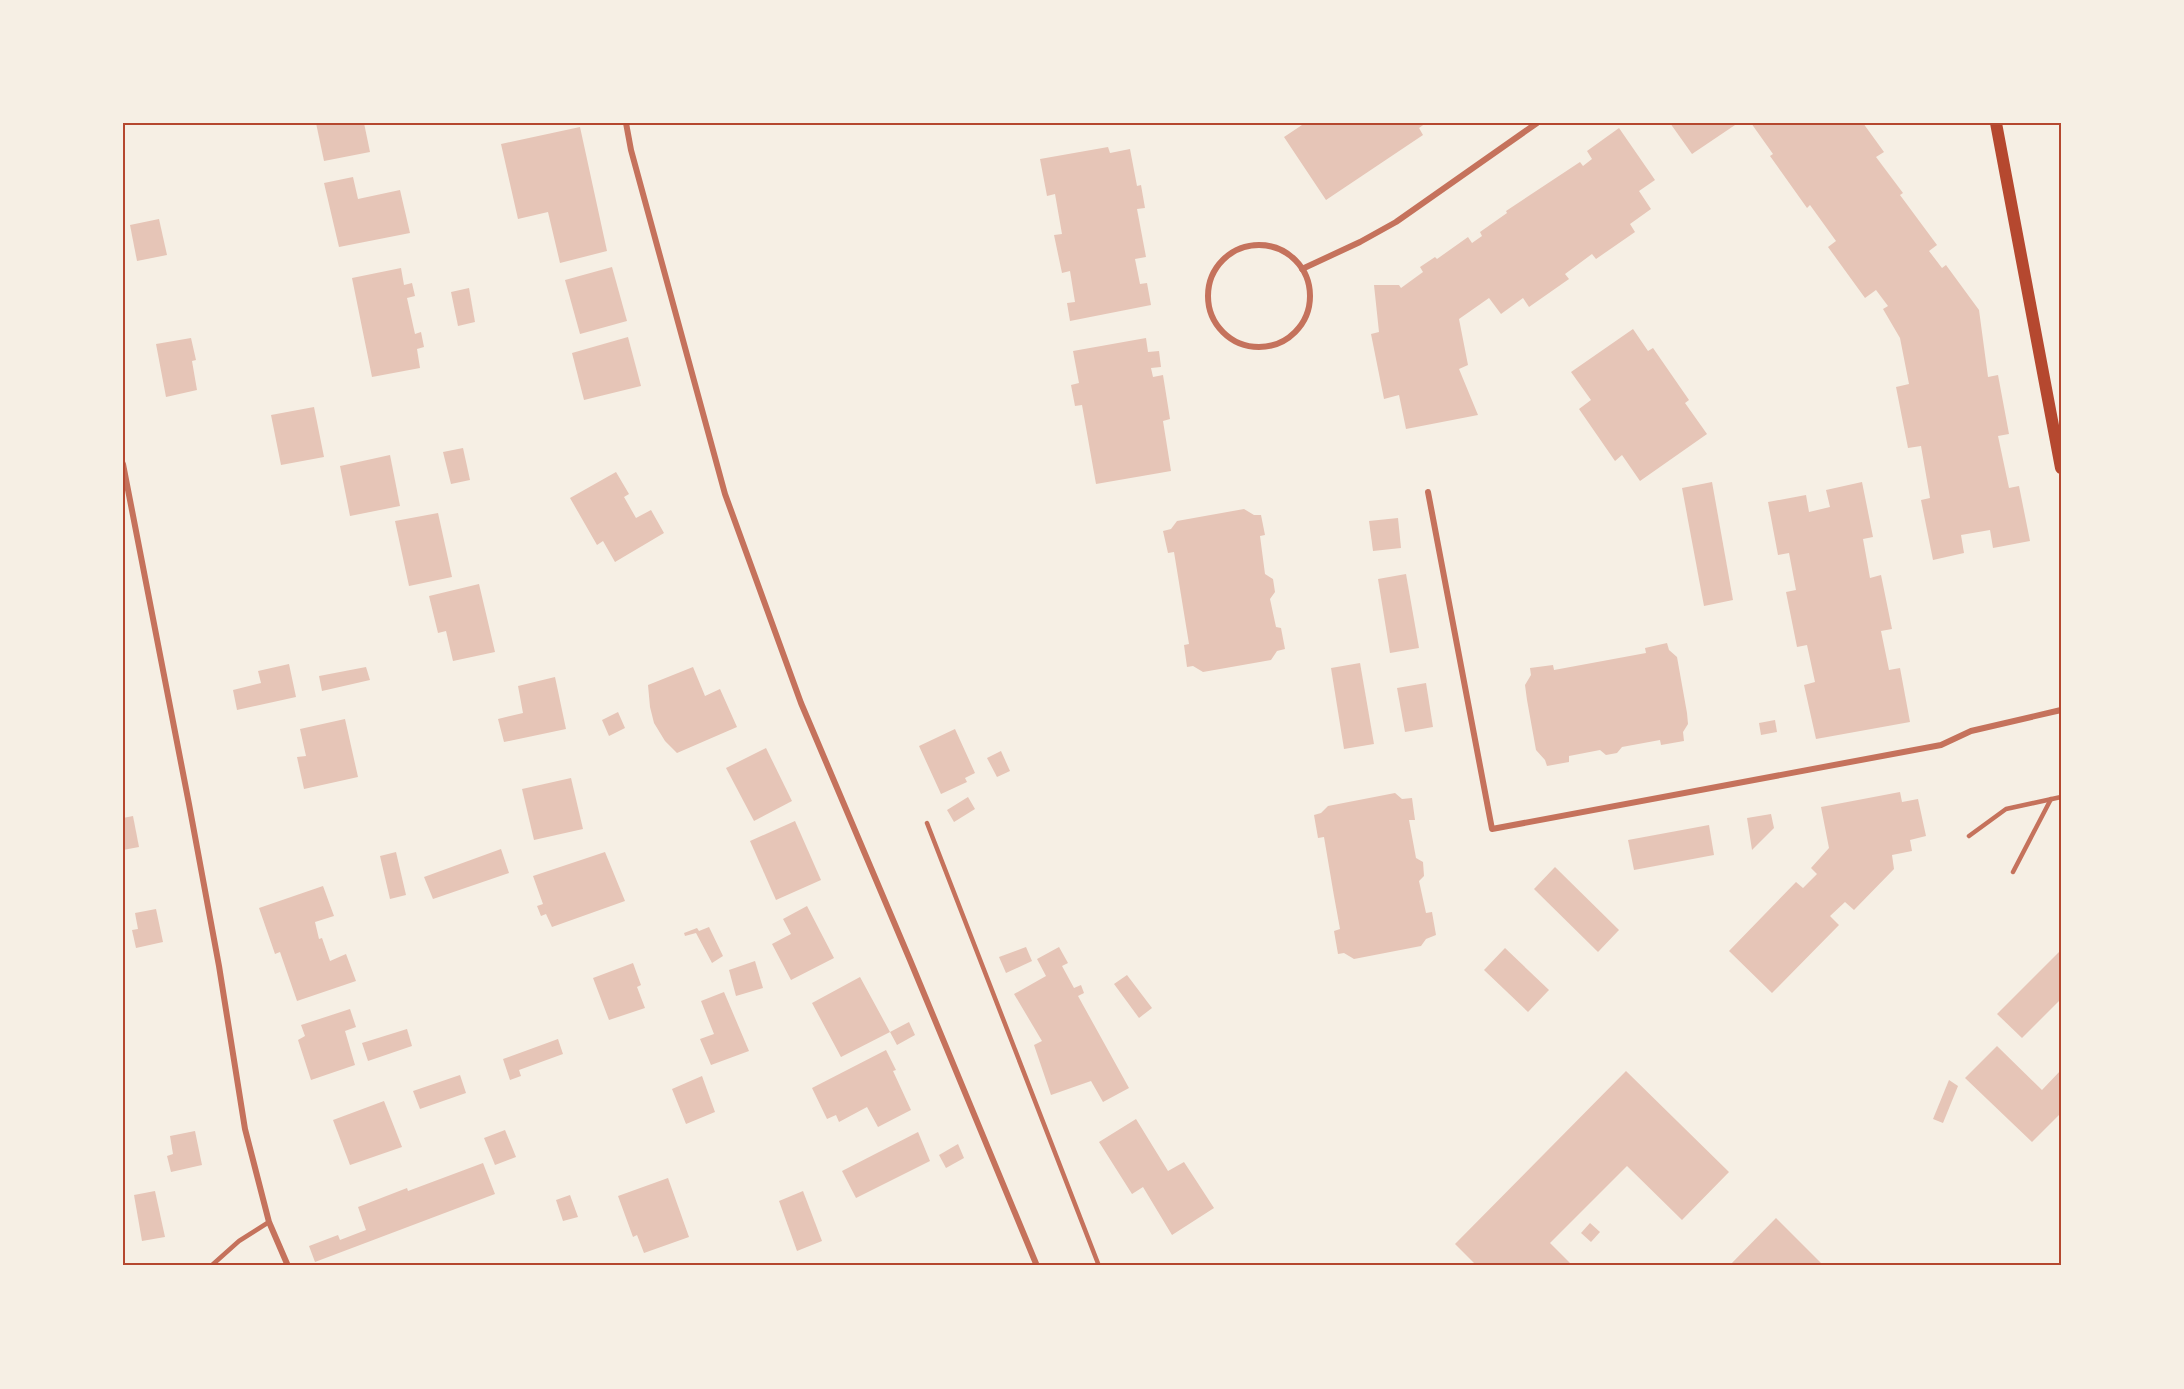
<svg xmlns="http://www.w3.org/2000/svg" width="2184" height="1389" viewBox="0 0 2184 1389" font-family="'IBM Plex Sans',sans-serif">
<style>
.building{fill:#e6c5b7}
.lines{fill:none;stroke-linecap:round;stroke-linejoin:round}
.service{stroke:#c5725c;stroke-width:4.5}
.minor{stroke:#c5725c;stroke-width:6}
.secondary{stroke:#b5482f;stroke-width:12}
.neatline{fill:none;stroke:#b5482f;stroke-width:2}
</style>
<rect width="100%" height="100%" fill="#f6efe4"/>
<!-- building -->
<g class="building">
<polygon points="316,123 364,123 370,152 324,161"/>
<polygon points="1305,123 1426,123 1419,128 1423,135 1326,200 1284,137"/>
<polygon points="1670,123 1738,123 1692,154"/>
<polygon points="1751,123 1863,123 1884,152 1876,157 1903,193 1900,195 1937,245 1929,251 1942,268 1946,265 1979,310 1988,377 1998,375 2009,434 1998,436 2009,488 2019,486 2030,541 1993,548 1990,530 1961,535 1964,553 1933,560 1921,500 1930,498 1921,446 1908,448 1896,387 1909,384 1900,338 1883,309 1888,306 1876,290 1865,298 1828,247 1836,241 1810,205 1807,208 1770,156 1773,154"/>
<polygon points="580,127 607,251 560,263 548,212 518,219 501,144"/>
<polygon points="1619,128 1655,180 1639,191 1651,209 1630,224 1635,232 1596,259 1592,254 1565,274 1569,279 1529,307 1523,298 1501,314 1489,298 1459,319 1468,365 1459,369 1478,415 1406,429 1399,395 1384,399 1371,334 1379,332 1374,285 1399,285 1401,288 1423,272 1420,267 1435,257 1437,259 1468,237 1472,243 1482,236 1480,232 1507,213 1506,211 1580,162 1583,166 1592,159 1587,151"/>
<polygon points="1108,147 1110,153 1130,149 1137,186 1141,185 1145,208 1137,209 1146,257 1135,259 1140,284 1147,283 1151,305 1070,321 1067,303 1075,302 1070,271 1062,273 1054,235 1062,234 1055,194 1047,196 1040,159"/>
<polygon points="353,177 358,199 400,190 410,233 339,247 324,183"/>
<polygon points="159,219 167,255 137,261 130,225"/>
<polygon points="612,267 627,321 580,334 565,280"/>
<polygon points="401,268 404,285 412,283 415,296 407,298 415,334 421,332 424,347 417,349 420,368 372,377 352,278"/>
<polygon points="469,288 475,322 458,326 451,292"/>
<polygon points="1633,329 1648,351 1653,348 1689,400 1685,403 1707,434 1640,481 1622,455 1615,461 1579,409 1591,400 1571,372"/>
<polygon points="628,337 641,386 584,400 572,353"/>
<polygon points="191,338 196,360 192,361 197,390 166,397 156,344"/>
<polygon points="1146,338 1148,352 1159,351 1161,367 1151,368 1153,377 1163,375 1170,419 1163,421 1171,471 1096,484 1082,405 1075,406 1071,385 1079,383 1073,351"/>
<polygon points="314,407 324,457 281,465 271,415"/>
<polygon points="463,448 470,480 451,484 443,452"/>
<polygon points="390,455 400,506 350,516 340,466"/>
<polygon points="616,472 629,494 624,497 636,518 651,510 664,533 615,562 603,541 597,545 570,498"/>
<polygon points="1712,482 1733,600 1704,606 1682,488"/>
<polygon points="1862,482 1873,537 1863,539 1870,578 1881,575 1892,629 1881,631 1889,670 1900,668 1910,722 1816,739 1804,685 1815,682 1807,645 1797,647 1786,592 1796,590 1789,553 1778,555 1768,502 1806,495 1809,512 1830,507 1826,490"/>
<polygon points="1244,509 1254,515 1261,515 1265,535 1260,536 1265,574 1273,579 1275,592 1270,599 1276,627 1281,628 1285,649 1277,651 1271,660 1203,672 1193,666 1187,667 1184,645 1189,644 1174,552 1168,553 1163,531 1171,529 1177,521"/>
<polygon points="438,513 452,577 409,586 395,521"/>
<polygon points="1398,518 1401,548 1373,551 1369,521"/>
<polygon points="1406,574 1419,648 1390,653 1378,579"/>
<polygon points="479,584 495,652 453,661 446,631 438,633 429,596"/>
<polygon points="1667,643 1669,650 1677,657 1687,713 1688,724 1683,732 1684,741 1661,745 1660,740 1622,747 1617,753 1606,755 1600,750 1569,756 1569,762 1547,766 1545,760 1536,750 1527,700 1525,685 1531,675 1530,668 1553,665 1554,670 1646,653 1645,648"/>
<polygon points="1360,663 1374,744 1344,749 1331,668"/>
<polygon points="289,664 296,697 237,710 233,690 261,683 258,671"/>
<polygon points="366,667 370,680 322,691 319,676"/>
<polygon points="693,667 705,696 720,689 737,727 677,753 665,741 654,723 650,707 648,685"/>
<polygon points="555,677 566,729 504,742 498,719 523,713 518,686"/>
<polygon points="1426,683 1433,727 1405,732 1397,688"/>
<polygon points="618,712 625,728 609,736 602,720"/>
<polygon points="345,719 358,777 304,789 297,757 306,756 300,729"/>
<polygon points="1775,720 1777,732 1761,735 1759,723"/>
<polygon points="955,729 975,773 965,778 967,782 941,794 919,746"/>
<polygon points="766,748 792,801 754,821 726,768"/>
<polygon points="1001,751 1010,771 997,777 987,758"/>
<polygon points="571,778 583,829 534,840 522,789"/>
<polygon points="1900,792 1902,802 1918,799 1926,836 1910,840 1912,851 1892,855 1894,869 1854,910 1845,902 1830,916 1839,925 1772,993 1729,951 1796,882 1803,888 1817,874 1811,868 1829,848 1821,807"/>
<polygon points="1395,793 1402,799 1412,798 1415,820 1409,820 1416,858 1423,862 1424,876 1419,881 1426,913 1432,912 1436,935 1426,939 1421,946 1354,959 1344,953 1338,954 1334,931 1340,929 1334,896 1324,837 1318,838 1314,815 1321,813 1328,806"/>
<polygon points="968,797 975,809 954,822 947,810"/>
<polygon points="1771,814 1774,828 1752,850 1747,818"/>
<polygon points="133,816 139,847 123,850 123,818"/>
<polygon points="795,821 821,880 776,900 750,841"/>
<polygon points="1709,825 1714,855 1634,870 1628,840"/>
<polygon points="501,849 509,873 433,899 424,877"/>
<polygon points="396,852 406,895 390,899 380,856"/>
<polygon points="605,852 625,901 552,927 546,914 541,916 537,906 543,904 533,876"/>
<polygon points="1555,867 1619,930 1598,952 1534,889"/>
<polygon points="323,886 334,916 315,922 319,939 322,938 330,961 346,954 356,981 297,1001 280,952 275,954 259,908"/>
<polygon points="807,906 834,958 791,980 772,944 791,934 783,919"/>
<polygon points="156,909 163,942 136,948 132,930 138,929 135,913"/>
<polygon points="709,927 723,956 712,963 696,933 685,936 684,933 697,928 699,931"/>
<polygon points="1026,947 1032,961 1006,973 999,957"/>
<polygon points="1059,947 1068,963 1062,966 1074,988 1081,985 1084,993 1078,996 1129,1088 1103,1102 1091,1081 1051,1095 1034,1045 1042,1041 1014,994 1046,976 1037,959"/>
<polygon points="1505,948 1549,990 1528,1012 1484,970"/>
<polygon points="2061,950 2061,999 2022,1038 1997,1014"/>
<polygon points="755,961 763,988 736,996 729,970"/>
<polygon points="633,963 641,985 637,987 645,1008 609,1020 593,978"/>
<polygon points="1127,975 1152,1008 1139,1018 1114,984"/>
<polygon points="860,977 890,1032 909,1022 915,1035 897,1045 890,1032 841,1057 812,1003"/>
<polygon points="724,992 749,1051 711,1065 700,1039 714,1034 701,1001"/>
<polygon points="350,1009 356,1027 345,1031 355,1065 311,1080 298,1040 305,1036 301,1025"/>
<polygon points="407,1029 412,1046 368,1061 362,1043"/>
<polygon points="558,1039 563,1054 519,1070 521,1076 510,1080 503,1059"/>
<polygon points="1997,1046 2042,1090 2061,1070 2061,1113 2032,1142 1965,1078"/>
<polygon points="886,1050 896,1070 893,1071 911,1110 878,1127 867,1107 839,1122 836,1115 827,1119 812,1088"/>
<polygon points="1626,1071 1729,1172 1682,1220 1627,1166 1550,1243 1573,1266 1477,1266 1455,1244"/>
<polygon points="460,1075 466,1093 420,1109 413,1091"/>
<polygon points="702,1076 715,1112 686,1124 672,1089"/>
<polygon points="1949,1080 1958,1086 1943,1123 1933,1119"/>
<polygon points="384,1101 402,1147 350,1165 333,1120"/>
<polygon points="1136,1119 1168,1171 1184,1162 1214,1208 1172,1235 1143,1187 1132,1194 1099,1142"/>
<polygon points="505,1130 516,1157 495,1165 484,1138"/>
<polygon points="195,1131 202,1165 171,1172 167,1156 173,1154 170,1136"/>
<polygon points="918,1132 930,1161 856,1198 842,1171"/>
<polygon points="958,1144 964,1158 946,1168 939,1155"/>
<polygon points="483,1163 495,1194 315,1262 309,1246 338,1235 340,1240 366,1230 358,1207 407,1188 408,1191"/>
<polygon points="668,1178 689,1237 644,1253 637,1235 633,1237 618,1196"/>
<polygon points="155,1191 165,1237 142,1241 134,1195"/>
<polygon points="803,1191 822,1241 797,1251 779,1201"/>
<polygon points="570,1195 578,1217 563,1221 556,1200"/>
<polygon points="1776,1218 1824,1266 1729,1266"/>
<polygon points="1590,1223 1600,1232 1591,1242 1581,1233"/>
</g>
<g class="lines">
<!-- service -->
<g class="service">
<polyline points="927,823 1099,1266"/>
<polyline points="1969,836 2006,809 2061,797"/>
<polyline points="2013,872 2051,799"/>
<polyline points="211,1266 239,1241 269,1222"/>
</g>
<!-- minor -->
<g class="minor">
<polyline points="626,123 631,150 725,494 801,703 910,960 1037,1266"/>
<circle cx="1259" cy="296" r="51"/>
<polyline points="1302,269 1360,242 1396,222 1537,123"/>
<polyline points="123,464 189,804 219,966 245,1129 269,1222 288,1266"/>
<polyline points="1428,492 1492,829 1941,745 1971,731 2061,710"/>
</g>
<!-- secondary -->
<polyline class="secondary" points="1996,123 2061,468"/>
</g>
<!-- border -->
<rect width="2184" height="1389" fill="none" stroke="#f6efe4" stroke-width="249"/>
<rect x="124" y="124" width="1936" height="1140" class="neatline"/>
</svg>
